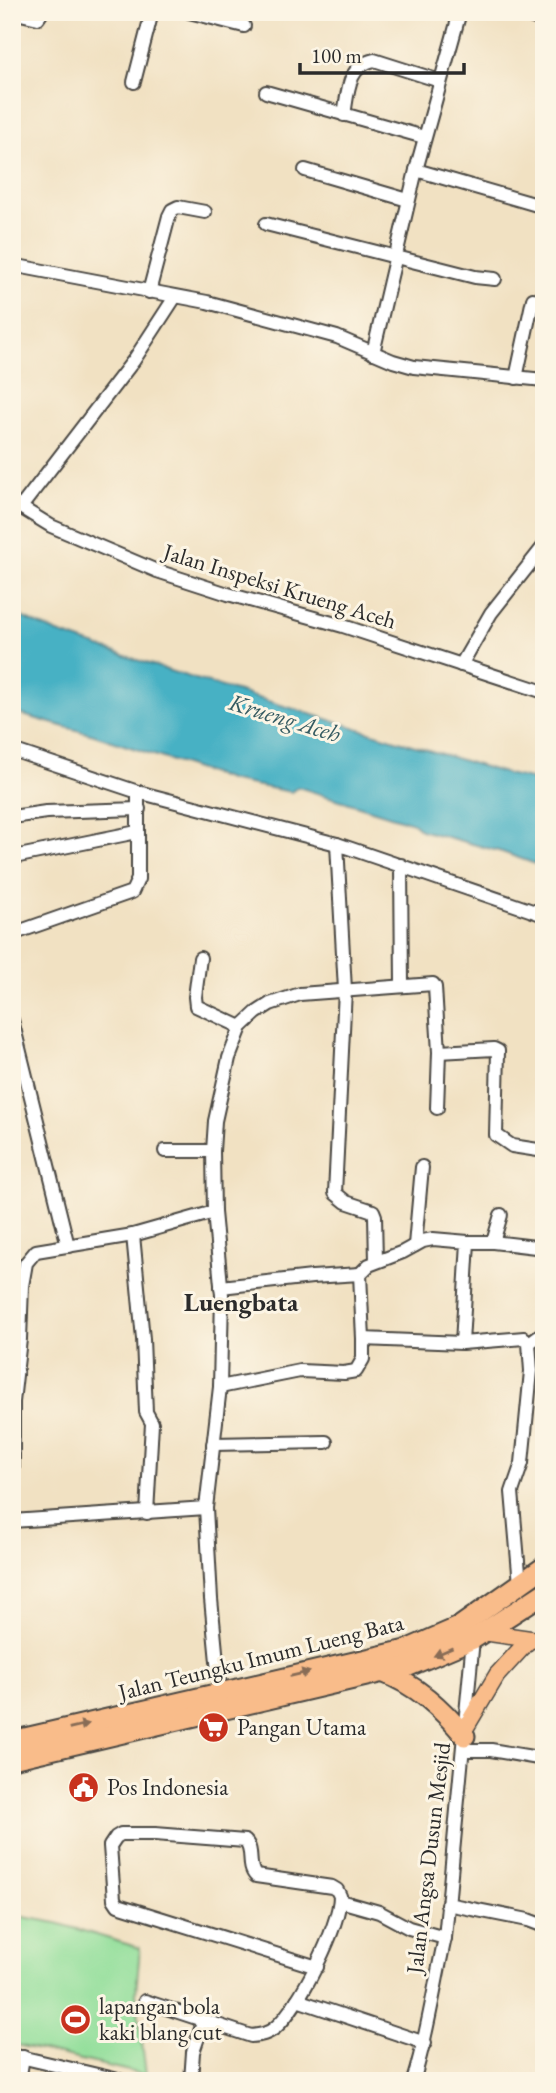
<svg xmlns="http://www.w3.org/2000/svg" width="556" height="2093" viewBox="0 0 556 2093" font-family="'EB Garamond',serif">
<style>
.green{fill:#94df9c;stroke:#608564;stroke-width:2}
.water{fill:#46b1c4;stroke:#386e78;stroke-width:2}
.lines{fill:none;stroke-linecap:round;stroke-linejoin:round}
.minor-casing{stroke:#494642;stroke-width:16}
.major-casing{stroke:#494642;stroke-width:19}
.highway-casing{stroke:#494642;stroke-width:23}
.minor{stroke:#fff;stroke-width:12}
.major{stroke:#f9bc8a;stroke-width:16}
.highway{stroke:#f9bc8a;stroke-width:19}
.oneway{fill:#886c56}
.labels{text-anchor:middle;stroke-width:6;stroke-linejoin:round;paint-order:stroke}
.street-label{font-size:23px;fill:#2b2b2b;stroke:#fcf5e5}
.poi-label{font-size:23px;fill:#2b2b2b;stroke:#fcf5e5;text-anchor:start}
.water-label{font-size:24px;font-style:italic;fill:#345a61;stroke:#fcf5e5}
.quarter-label{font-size:26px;font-weight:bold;fill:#2b2b2b;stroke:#fcf5e5}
</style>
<rect width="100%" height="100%" fill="#fcf5e5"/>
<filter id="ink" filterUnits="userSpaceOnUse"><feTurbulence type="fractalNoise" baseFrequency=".0143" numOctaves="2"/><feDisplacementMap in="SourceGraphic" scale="14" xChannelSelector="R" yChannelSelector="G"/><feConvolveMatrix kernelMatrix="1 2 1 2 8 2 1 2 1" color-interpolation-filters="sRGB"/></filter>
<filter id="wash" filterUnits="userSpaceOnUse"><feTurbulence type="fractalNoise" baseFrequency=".00686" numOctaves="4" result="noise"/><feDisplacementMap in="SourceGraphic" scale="28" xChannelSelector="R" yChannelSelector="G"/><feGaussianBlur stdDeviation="1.57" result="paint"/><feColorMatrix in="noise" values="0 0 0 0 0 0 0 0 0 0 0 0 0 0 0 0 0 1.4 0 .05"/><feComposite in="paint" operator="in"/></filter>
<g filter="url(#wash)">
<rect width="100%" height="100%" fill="#f1e1c2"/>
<!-- green -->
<polygon class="green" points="12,1915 57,1923 140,1948 136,1993 146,2075 12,2044"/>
<!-- water -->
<polygon class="water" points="12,613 58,633 173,672 507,774 544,782 544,867 502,852 421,830 413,823 298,787 291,792 232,781 94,735 12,712"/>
</g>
<g filter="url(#ink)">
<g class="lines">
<defs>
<g id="minor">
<polyline points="12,12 38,18 42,12"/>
<polyline points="189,12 244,26"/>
<polyline points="518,12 544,21"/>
<polyline points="134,82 152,12"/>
<polyline points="266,92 424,137"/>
<path d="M344 115C348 93 347 66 374 60L440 81"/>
<polyline points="305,170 408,200"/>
<polyline points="416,170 544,207"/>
<polyline points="266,224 475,277 495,279"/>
<polyline points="12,265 207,302 337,337 393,361 414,367 544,380"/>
<polyline points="149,292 169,216 172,210 178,207 205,212"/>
<polyline points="373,353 416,170 460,12"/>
<polyline points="516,378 533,299"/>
<polyline points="12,502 51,526 157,571 228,594 343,626 544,692"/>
<polyline points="21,507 134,360 175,297"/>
<polyline points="461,665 491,613 544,546"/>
<polyline points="12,750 138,792 337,844 544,915"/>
<polyline points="12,817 46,812 139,809"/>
<polyline points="337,844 345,990 335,1193 346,1202 373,1211 375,1216 376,1261"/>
<polyline points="19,856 137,832"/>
<polyline points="401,865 402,985"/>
<polyline points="12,934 132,892 138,879 138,792"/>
<polyline points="200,958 195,997 196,1006 241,1027"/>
<polyline points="12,1020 68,1246"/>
<polyline points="439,1052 494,1049 498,1051 496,1135 512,1146 538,1150"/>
<polyline points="165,1151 213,1151"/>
<polyline points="133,1235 143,1339 146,1412 152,1423 147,1513"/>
<polyline points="468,1242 493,1242 501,1215"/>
<polyline points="493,1242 544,1248"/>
<polyline points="415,1245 422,1167"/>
<polyline points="221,1287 312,1277 360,1274"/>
<polyline points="462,1343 468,1242 433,1239 423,1241 403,1252 369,1265 360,1274 363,1339 462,1343 524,1338 529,1343"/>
<polyline points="529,1343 544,1332"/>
<polyline points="220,1387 300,1371 344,1373 356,1371 363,1359 363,1339"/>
<polyline points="213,1444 326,1442"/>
<polyline points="12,1521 206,1508"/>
<polyline points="13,1521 13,1402 20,1339 22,1286 26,1263 36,1251 133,1235 214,1212"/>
<polyline points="520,1584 512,1492 522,1463 531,1371 529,1343"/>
<polyline points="220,1693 211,1599 206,1508 220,1387 222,1295 214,1212 213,1151 215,1121 229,1058 241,1027 256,1013 270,1004 300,994 433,984 435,987 439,1052 437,1108"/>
<polyline points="464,1750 491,1750 544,1759"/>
<polyline points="340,1901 379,1912 409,1928 445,1938"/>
<polyline points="447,1904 528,1920 544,1926"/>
<polyline points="297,2000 425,2043"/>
<path d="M145 2001 251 2036C261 2035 268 2034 276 2027 299 2007 340 1926 340 1896L337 1890 332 1887 256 1876C246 1866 255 1851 245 1841L155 1834H121L116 1837 110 1846 114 1899 118 1905 317 1967"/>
<polyline points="12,2055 123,2081"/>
<polyline points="19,2081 23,2057"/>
<polyline points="191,2081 193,2052 204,2020"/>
<path d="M413 2081C428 2034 434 1986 445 1938L473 1639"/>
</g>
<g id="major">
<polyline points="483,1632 544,1641"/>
<polyline points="466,1727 497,1675 529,1640"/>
</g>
<g id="highway">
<path d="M382 1672C417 1685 441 1708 465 1736"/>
<polyline points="12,1741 406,1650 459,1627 544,1567"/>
<polyline points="12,1759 409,1666 473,1639 544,1593"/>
</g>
</defs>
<!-- minor casing -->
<use href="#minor" class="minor-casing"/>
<!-- major casing -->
<use href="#major" class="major-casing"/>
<!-- highway casing -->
<use href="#highway" class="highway-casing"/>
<!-- minor -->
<use href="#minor" class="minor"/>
<!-- major -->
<use href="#major" class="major"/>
<!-- highway -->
<use href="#highway" class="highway"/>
</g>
<!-- one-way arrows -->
<defs><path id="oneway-solid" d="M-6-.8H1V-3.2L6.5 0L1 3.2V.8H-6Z" transform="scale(1.75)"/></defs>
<g class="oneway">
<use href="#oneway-solid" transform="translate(443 1652) rotate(157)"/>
<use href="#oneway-solid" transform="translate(300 1674) rotate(-13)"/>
<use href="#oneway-solid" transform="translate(79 1726) rotate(-13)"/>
</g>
</g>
<!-- icons -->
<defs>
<symbol id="supermarket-disc" viewBox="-11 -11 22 22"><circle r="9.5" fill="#c8321e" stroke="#fcf5e5"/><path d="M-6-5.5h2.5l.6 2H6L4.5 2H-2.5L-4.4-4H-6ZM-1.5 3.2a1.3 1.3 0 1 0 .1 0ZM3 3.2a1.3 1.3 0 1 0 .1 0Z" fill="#fff"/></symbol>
<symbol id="civic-disc" viewBox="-11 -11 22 22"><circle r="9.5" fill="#c8321e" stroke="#fcf5e5"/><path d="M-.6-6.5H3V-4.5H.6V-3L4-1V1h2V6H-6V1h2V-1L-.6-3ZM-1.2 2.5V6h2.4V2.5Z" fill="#fff"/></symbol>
<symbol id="stadium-disc" viewBox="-11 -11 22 22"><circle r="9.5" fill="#c8321e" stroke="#fcf5e5"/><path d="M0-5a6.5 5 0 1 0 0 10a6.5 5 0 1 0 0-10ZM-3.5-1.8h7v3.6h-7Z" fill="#fff"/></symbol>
</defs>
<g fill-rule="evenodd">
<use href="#supermarket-disc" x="196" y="1710" width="35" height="35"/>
<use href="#civic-disc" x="66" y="1770" width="35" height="35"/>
<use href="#stadium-disc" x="58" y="2002" width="35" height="35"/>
</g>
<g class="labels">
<!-- street labels -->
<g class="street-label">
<text transform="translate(280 586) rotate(17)" y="8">Jalan Inspeksi Krueng Aceh</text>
<text transform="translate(261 1657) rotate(-14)" y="8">Jalan Teungku Imum Lueng Bata</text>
<text transform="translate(428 1858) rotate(-83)" y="8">Jalan Angsa Dusun Mesjid</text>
</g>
<!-- poi labels -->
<g class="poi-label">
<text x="237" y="1735">Pangan Utama</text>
<text x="107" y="1795">Pos Indonesia</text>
<text x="99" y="2014">lapangan bola<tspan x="99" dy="26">kaki blang cut</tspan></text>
</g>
<!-- water labels -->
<g class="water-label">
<text transform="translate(285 718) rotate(17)" y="8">Krueng Aceh</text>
</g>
<!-- quarter labels -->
<g class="quarter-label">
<text x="241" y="1311">Luengbata</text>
</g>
</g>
<!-- margin -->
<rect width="556" height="2093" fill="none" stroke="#fcf5e5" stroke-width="42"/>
<!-- scale -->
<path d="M300 63v10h164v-10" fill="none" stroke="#2b2b2b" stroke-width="3.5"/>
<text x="311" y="63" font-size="21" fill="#2b2b2b" stroke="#fcf5e5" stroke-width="5" paint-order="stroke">100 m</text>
</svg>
